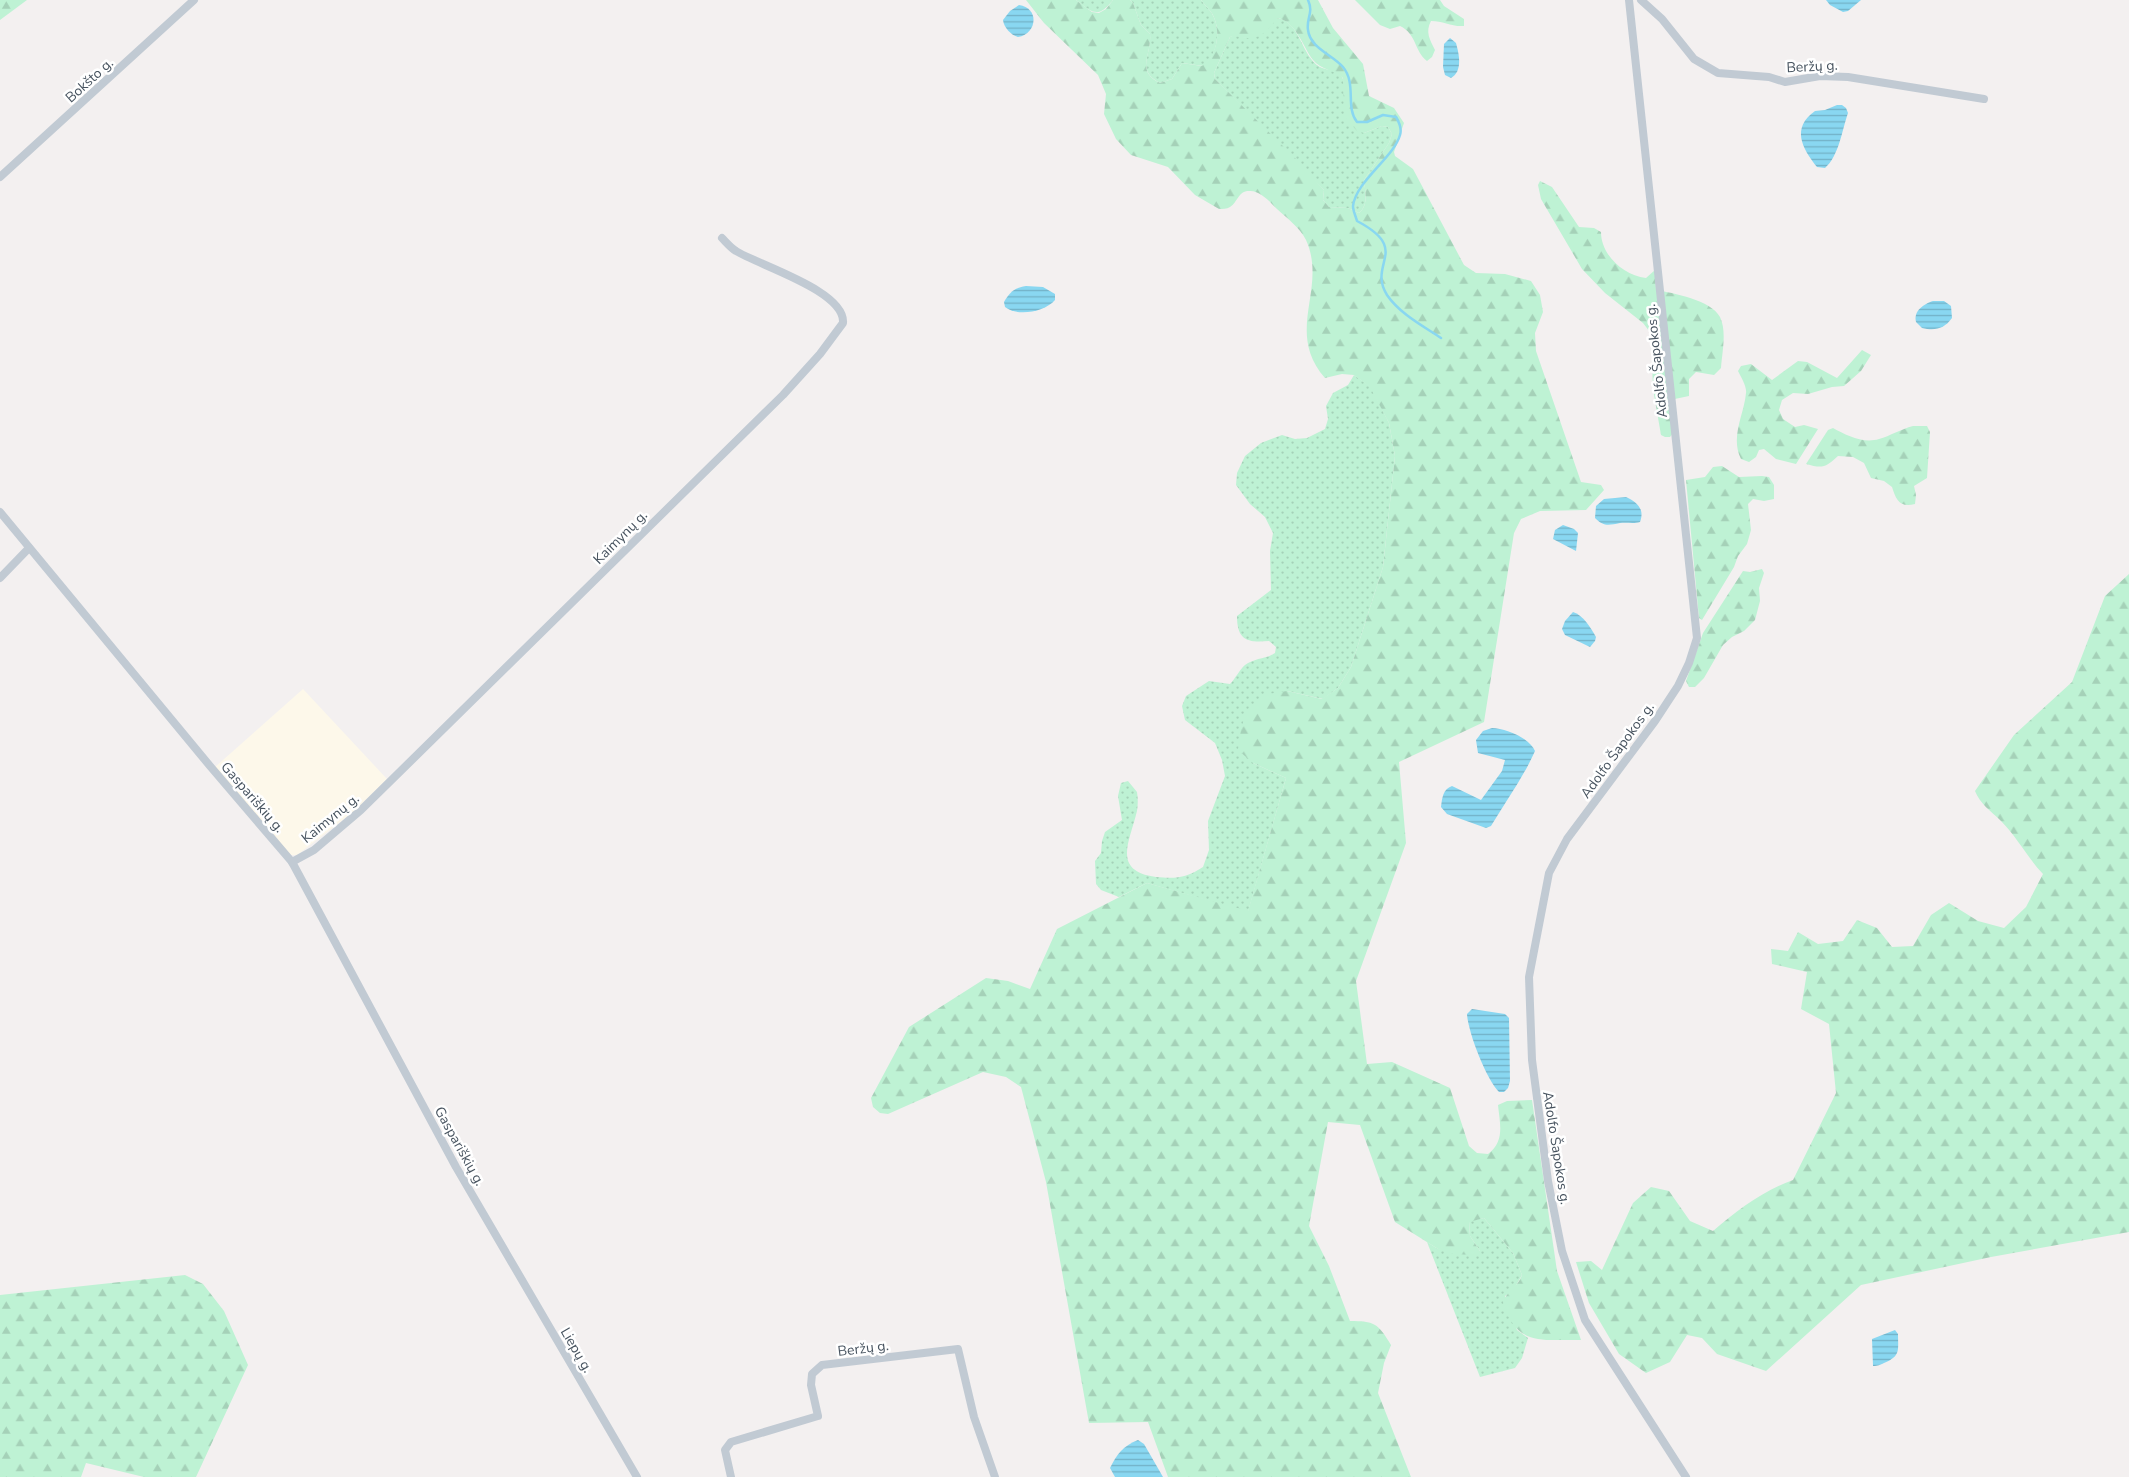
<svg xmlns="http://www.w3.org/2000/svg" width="2129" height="1477" viewBox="0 0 2129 1477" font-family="'Nunito Sans',sans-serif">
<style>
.commercial{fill:#fdf8ea}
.grass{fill:url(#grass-dots)}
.forest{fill:url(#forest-firs);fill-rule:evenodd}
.water{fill:url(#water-rules)}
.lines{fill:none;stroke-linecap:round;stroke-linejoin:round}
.stream{stroke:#89d7f1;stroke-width:2.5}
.minor{stroke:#c1cad3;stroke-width:8}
.labels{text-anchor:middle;stroke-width:5;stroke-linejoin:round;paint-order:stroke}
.street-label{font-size:14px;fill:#47535f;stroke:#fff}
</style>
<defs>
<pattern id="grass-dots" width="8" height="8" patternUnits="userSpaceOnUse" patternTransform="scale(1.25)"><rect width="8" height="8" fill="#bef2d4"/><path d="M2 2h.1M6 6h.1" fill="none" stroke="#a5d1b8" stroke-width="1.8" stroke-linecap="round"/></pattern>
<pattern id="forest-firs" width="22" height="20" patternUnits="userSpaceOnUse" patternTransform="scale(1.25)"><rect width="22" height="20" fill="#bef2d4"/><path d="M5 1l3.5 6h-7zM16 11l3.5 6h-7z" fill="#a5d1b8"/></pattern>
<pattern id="water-rules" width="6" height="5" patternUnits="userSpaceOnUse" patternTransform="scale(1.25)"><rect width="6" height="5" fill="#89d7f1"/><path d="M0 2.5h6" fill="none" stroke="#72b1c6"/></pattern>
</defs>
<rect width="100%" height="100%" fill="#f3f0f0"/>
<!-- commercial -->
<polygon class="commercial" points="303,689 387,779 353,812 297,855 291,855 288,853 214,768"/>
<!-- grass -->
<g class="grass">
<path d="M1076 0H1113C1098 19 1093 13 1076 0Z"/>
<path d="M1130 0H1201C1204 4 1208 8 1211 12 1222 28 1218 56 1203 66L1182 63 1172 79 1160 83C1135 70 1152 55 1150 34L1141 25 1133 3Z"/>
<path d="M1278 18C1301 23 1301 56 1320 67 1328 71 1339 69 1343 79 1345 84 1344 90 1346 95 1351 108 1358 120 1364 133L1382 126 1388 127 1392 134 1389 143 1364 180C1365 191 1369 205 1359 213L1348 208 1329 207 1323 200 1324 190 1215 79 1214 73 1230 37 1235 35 1247 38Z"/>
<path d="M1354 375 1371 387 1389 423 1395 456 1383 567 1351 667 1338 688 1323 699 1287 691 1253 763 1286 778 1248 912 1147 883 1119 897 1101 890 1096 884 1095 861 1101 853 1102 841 1105 832 1122 820 1118 796 1121 783 1128 781 1137 792C1138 798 1138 805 1137 811 1130 841 1111 871 1156 877 1176 879 1186 878 1203 867L1209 850 1208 821 1225 776 1222 760 1215 743 1185 720 1182 706 1186 696 1209 681 1230 684C1235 679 1240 669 1245 665 1254 658 1266 659 1275 653L1276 647 1269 641C1247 643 1237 640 1237 616L1271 590 1270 551 1273 533 1265 517 1250 504 1236 485 1237 473 1245 456 1261 443 1282 435 1295 439 1307 438 1325 429 1328 419 1326 406 1333 393 1348 385Z"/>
<polygon points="1484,1218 1513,1253 1522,1275 1513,1291 1505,1296 1517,1330 1528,1338 1522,1358 1515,1368 1480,1377 1427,1242 1438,1249 1480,1251 1470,1236 1469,1221"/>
</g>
<!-- forest -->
<g class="forest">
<polygon points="0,0 27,0 0,20"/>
<path d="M1026 0H1076L1092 12 1099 13 1106 9 1113 0H1130L1133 3 1141 25 1150 34C1152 55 1135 71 1160 83L1172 79 1182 63 1202 66C1218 56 1222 28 1211 12 1208 8 1204 4 1201 0H1318L1333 28 1363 64 1369 96 1394 108 1404 123 1394 152 1395 156 1413 169 1464 265 1476 273 1505 274 1531 281 1540 295 1543 312 1535 333 1536 351 1581 482 1601 485 1604 490 1586 510 1540 511 1521 519 1514 533 1484 722 1399 762 1406 843 1356 981 1367 1064 1392 1062 1450 1088 1469 1146 1477 1153 1488 1154C1505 1141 1500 1125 1498 1105L1507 1101 1532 1100 1557 1271 1581 1340C1542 1339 1517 1348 1503 1302 1506 1292 1518 1287 1522 1275L1513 1253 1484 1218 1469 1222 1470 1236 1480 1251 1474 1255 1453 1254 1438 1249 1395 1222 1360 1125 1328 1122 1309 1226 1329 1266 1350 1321C1374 1321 1378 1323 1391 1345L1384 1363 1378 1393 1411 1477H1168L1148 1422 1089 1423 1046 1182 1021 1087 1006 1077 983 1072 888 1114 880 1113 873 1107 871 1098 909 1027 986 978 1008 981 1030 989 1057 929 1147 883 1248 911 1286 778 1253 763 1238 750 1241 729 1247 709 1268 694 1287 691 1322 699 1338 688 1351 667 1383 567 1395 456 1389 423 1370 387 1354 375 1342 374 1325 378C1284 331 1328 289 1306 240 1300 228 1287 218 1277 209 1270 202 1260 190 1249 191 1238 191 1238 202 1230 207 1227 209 1222 209 1219 209L1195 195 1168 167 1131 155 1116 139 1104 114 1106 94 1098 75 1044 23ZM1278 18C1296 22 1303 47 1313 60 1321 70 1333 69 1343 78L1344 116 1357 131 1364 133 1382 126 1388 127 1392 134 1389 143 1364 180C1365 191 1369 205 1359 213L1348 208 1329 207 1323 200 1324 190 1296 159 1215 79 1214 73 1230 37C1237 35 1240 38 1247 38 1262 39 1269 28 1278 18Z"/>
<path d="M1355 0H1440L1444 6 1464 19V26C1452 27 1443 21 1431 21 1425 32 1430 40 1435 50L1432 57 1427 61C1414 51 1417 34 1400 26L1390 29 1380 25Z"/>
<path d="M1540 181 1552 187 1579 227 1594 228 1601 232C1601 255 1623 275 1646 278L1655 270 1656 290C1673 293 1711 300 1720 317 1727 331 1722 353 1721 368L1714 375 1696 372 1689 379V396L1670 400 1673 433 1670 437H1665L1661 435 1653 389 1652 362 1655 346 1653 336 1643 323 1605 293 1582 269 1541 199 1538 185Z"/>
<path d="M1862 350 1871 355 1861 371 1844 386 1832 387 1808 394 1793 393 1782 400 1779 410 1783 419 1795 427 1804 425 1818 429 1796 464 1776 459 1764 449 1759 450 1756 457 1749 462 1741 459C1730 437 1744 415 1746 393 1747 387 1741 377 1738 371L1741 366 1751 364 1772 380 1798 361 1807 362 1837 378Z"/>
<path d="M1913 426H1927L1930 432 1927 478 1914 486 1916 495 1915 504C1900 508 1896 500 1892 487L1884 481 1871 478 1864 463 1853 457 1838 456C1826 467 1823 469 1806 464L1828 430 1833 428C1846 435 1863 444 1879 439 1890 436 1901 429 1913 426Z"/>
<polygon points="1722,466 1739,477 1762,476 1769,477 1774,485 1774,499 1764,501 1753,499 1748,504 1751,530 1747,544 1738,556 1734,567 1702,620 1699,618 1686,480 1705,477 1713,467"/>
<polygon points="1762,569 1764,573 1759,588 1760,601 1755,620 1744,631 1732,637 1723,645 1704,678 1695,687 1689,687 1686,681 1703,633 1743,571 1750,572"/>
<path d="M2129 574V1232L1991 1257 1861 1285 1766 1371 1717 1354 1702 1338 1687 1335 1670 1362 1646 1373 1619 1354 1589 1303 1576 1262 1591 1261 1602 1270 1633 1203 1651 1187 1669 1191 1690 1221 1713 1231C1738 1210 1762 1191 1793 1180L1836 1093 1829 1024 1801 1009 1807 972 1772 964 1771 949 1788 951 1798 932 1818 944 1843 941 1857 920 1877 928 1892 947 1913 946 1931 915 1949 903 1978 921 2004 928 2026 907 2043 874C2027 857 2017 837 2001 821 1991 811 1980 804 1975 791L2014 735 2072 682 2105 596Z"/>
<polygon points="185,1275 203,1284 224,1311 248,1365 196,1477 144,1477 86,1463 81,1477 0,1477 0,1295"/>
</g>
<!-- water -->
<g class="water">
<polygon points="1826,0 1861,0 1848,11 1843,12 1830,5"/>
<path d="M1019 5C1040 8 1037 34 1018 37 1011 35 1004 28 1003 20L1010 11Z"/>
<path d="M1450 38 1456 43C1459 54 1463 71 1451 78L1445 75 1443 67 1444 44Z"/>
<path d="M1837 105H1842L1846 108 1848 113C1842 130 1839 156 1825 168L1817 167C1802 148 1791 128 1815 111L1825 110Z"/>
<path d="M1026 286 1043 287 1055 294V300C1045 312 1017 317 1005 307L1004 302C1010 292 1014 288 1026 286Z"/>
<path d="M1933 301H1944L1951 306 1952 318C1944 329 1935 331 1922 328L1916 322C1913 311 1924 304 1933 301Z"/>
<path d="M1626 497C1637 502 1645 509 1640 522 1633 524 1627 522 1620 523 1609 525 1604 527 1595 518L1596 506 1604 499Z"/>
<polygon points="1563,525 1574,529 1578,533 1576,551 1553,539 1555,530"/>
<path d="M1573 612C1583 615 1591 628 1596 637L1595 641 1590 647 1565 635 1562 629 1565 621Z"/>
<path d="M1492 728C1505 728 1530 738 1535 751 1523 778 1506 801 1491 826L1486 828 1447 814 1441 807C1442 798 1443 789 1452 786L1481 800 1502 771 1505 760 1478 753 1476 740 1483 731Z"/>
<path d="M1472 1009 1505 1014 1509 1018 1510 1081 1508 1088 1504 1092H1499C1486 1079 1468 1032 1467 1014Z"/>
<path d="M1895 1330 1898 1334C1898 1350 1901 1356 1884 1363 1880 1365 1878 1366 1873 1366L1872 1339Z"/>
<path d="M1138 1440 1144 1444 1163 1477H1115L1110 1468C1117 1454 1123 1446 1138 1440Z"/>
</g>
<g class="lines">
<!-- stream -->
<path class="stream" d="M1308 0C1314 13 1306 18 1308 30 1310 48 1333 55 1343 67 1357 84 1345 107 1357 122H1367L1383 115 1396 117C1399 122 1402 129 1400 135 1394 157 1356 181 1353 206 1353 211 1356 217 1357 221 1412 250 1367 263 1387 295 1400 314 1423 326 1441 338"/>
<!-- minor -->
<g class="minor">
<polyline points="1629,0 1697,638 1689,663 1678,686 1655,721 1567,839 1549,873 1529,977 1532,1060 1548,1181 1562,1251 1585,1320 1686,1477"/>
<polyline points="1641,0 1662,19 1694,59 1718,73 1769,77 1785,82 1820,76 1848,77 1984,99"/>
<polyline points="0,177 194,0"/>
<polyline points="0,512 210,766 292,862 456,1167 637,1477"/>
<polyline points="0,578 29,548"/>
<path d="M292 862 314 850 361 810 783 395 820 354 843 323C846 291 758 265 736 251 731 248 726 242 722 238"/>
<polyline points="731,1477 725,1450 731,1442 818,1416 811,1385 812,1374 822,1365 958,1349 974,1417 995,1477"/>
</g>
</g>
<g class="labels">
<!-- street labels -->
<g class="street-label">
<text transform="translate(1812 66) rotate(-3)" y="5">Beržų g.</text>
<text transform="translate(89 80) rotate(-42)" y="5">Bokšto g.</text>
<text transform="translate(1656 361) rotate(-96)" y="5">Adolfo Šapokos g.</text>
<text transform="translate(620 537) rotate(-45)" y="5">Kaimynų g.</text>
<text transform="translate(1617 750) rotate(-54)" y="5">Adolfo Šapokos g.</text>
<text transform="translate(253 797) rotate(49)" y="5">Gaspariškių g.</text>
<text transform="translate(330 818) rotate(-39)" y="5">Kaimynų g.</text>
<text transform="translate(460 1146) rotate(61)" y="5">Gaspariškių g.</text>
<text transform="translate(1557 1148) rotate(81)" y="5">Adolfo Šapokos g.</text>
<text transform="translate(863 1348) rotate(-7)" y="5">Beržų g.</text>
<text transform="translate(577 1350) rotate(60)" y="5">Liepų g.</text>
</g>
</g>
</svg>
